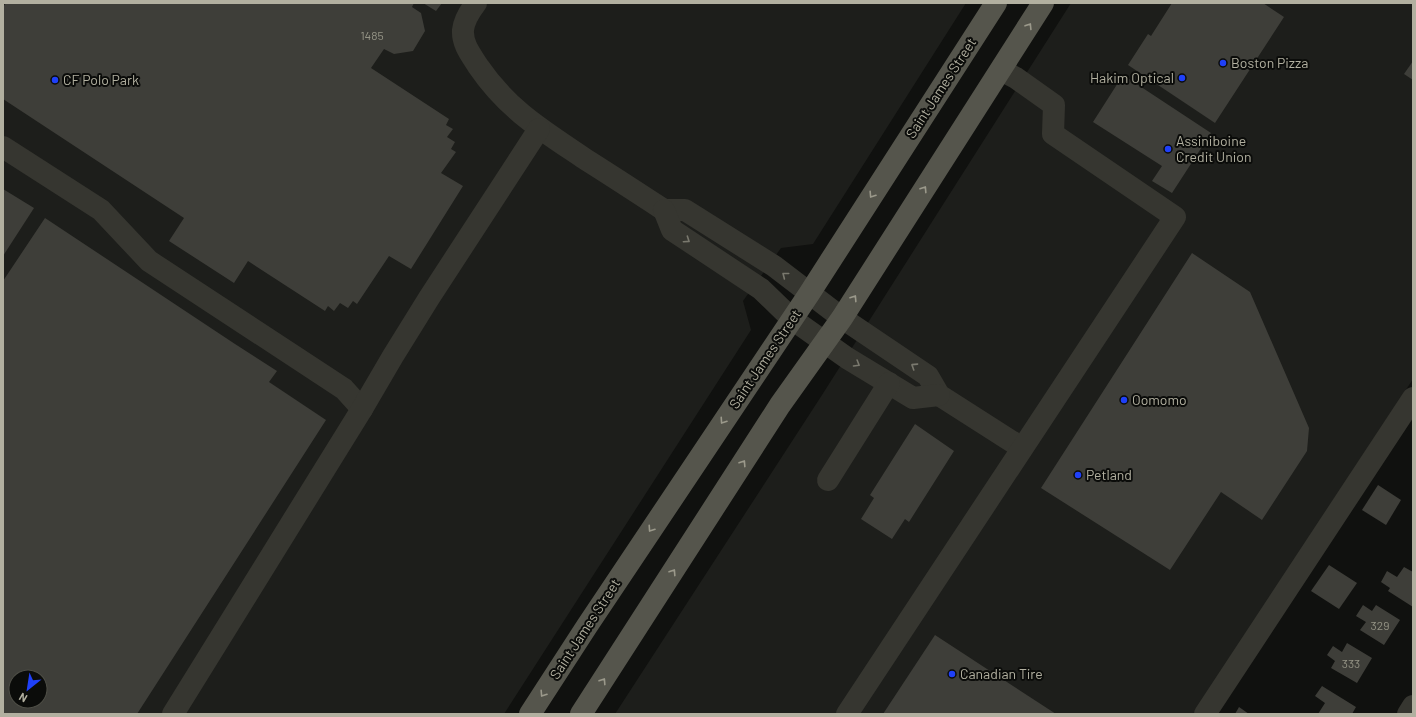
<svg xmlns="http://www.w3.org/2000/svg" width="1416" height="717" viewBox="0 0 1416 717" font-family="Barlow,sans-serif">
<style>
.built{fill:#1d1e1b;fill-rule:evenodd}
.building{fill:#3e3e39;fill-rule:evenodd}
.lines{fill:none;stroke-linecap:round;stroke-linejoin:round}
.minor{stroke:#363630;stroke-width:22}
.major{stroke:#55554c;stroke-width:22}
.oneway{stroke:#9b998b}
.oneway2{stroke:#7a796e}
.poi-dot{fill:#1f40f9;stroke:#0b0c0a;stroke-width:1.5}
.labels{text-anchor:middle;stroke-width:4;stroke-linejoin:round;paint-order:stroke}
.number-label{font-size:12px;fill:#959486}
.poi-label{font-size:14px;fill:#b2b0a0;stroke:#0b0c0a;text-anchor:start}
.street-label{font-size:14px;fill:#b2b0a0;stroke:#0b0c0a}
</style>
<rect width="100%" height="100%" fill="#10110f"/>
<!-- built -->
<g class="built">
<path d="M3 3H966L813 244 781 248 743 301 751 330 504 714H3ZM16 677H40V701H16Z"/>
<polygon points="1071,3 1413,3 1413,379 1193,714 615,714 822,395"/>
</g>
<!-- building -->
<g class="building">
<polygon points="6,3 414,3 412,7 421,13 425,31 413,51 394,54 384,49 371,68 449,119 446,125 453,129 447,137 455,142 451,149 456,152 441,173 463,186 411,269 389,256 357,304 353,301 348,308 340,303 334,311 328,306 325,311 248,261 234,283 169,241 184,218 3,99 3,7"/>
<polygon points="423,3 442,3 436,11"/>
<polygon points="1172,3 1263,3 1284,17 1215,123 1128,65 1148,34 1151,36"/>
<polygon points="1413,61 1413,80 1404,74"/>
<polygon points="1123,75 1211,133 1172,193 1152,181 1162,166 1093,122"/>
<polygon points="3,189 34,208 3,256"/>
<path d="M45 218 235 344 277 371 269 382 326 420 137 714H3V281ZM16 677H40V701H16Z"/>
<polygon points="1192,253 1250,292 1309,428 1307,451 1262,520 1221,492 1170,570 1041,488"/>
<polygon points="915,424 954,451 909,522 905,519 892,539 861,519 874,498 870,495"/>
<polygon points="1378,485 1401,500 1386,525 1362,510"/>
<polygon points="1329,565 1357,583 1339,609 1311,591"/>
<polygon points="1404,567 1413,572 1413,607 1388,591 1390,588 1381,582 1387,571 1397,577"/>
<polygon points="1363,605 1372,611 1376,605 1400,620 1384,645 1360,630 1366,622 1356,616"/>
<polygon points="935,635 1056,714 883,714"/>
<polygon points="1347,643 1372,658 1357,683 1331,668 1335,661 1327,655 1333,646 1342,652"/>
<polygon points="1322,686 1356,707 1352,714 1318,714 1325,703 1315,696"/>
<polygon points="1239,707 1249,714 1235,714"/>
</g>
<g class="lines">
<!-- minor -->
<g class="minor">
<path d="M476 3C470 11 464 20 463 30 462 44 471 55 478 66 508 110 542 130 585 159 612 176 638 193 664 210H685L774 266 842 318 928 376 939 395 1022 448"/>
<polyline points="3,147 101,210 149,261 344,389 362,409"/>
<polyline points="664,210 672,230 761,289 792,319 847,358 913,398 939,395"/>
<polyline points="828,480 889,383"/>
<polyline points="173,714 362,409 393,356 429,298 539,129"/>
<polyline points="847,714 1175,217 1053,134 1054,105 1016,78 1001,70"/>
<polyline points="1205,714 1413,398"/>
<polyline points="1408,714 1413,706"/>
</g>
<!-- major -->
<g class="major">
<polyline points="530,714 587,626 809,294 996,3"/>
<polyline points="581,714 780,405 842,318 1043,3"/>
</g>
</g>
<!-- one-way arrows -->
<defs><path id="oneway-chevron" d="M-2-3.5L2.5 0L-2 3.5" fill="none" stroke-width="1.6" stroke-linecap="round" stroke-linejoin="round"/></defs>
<g class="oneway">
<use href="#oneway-chevron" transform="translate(1029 26) rotate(-58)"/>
<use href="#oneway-chevron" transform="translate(924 189) rotate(-57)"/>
<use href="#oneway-chevron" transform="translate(872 195) rotate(123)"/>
<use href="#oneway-chevron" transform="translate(854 298) rotate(-57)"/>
<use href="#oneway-chevron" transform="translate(723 421) rotate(124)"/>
<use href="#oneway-chevron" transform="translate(743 463) rotate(-57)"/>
<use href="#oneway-chevron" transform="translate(651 529) rotate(124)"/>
<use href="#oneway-chevron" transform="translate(673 572) rotate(-57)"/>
<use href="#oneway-chevron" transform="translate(603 681) rotate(-57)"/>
<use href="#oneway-chevron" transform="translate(543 694) rotate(123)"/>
</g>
<g class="oneway2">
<use href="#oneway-chevron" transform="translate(687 240) rotate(34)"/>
<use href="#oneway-chevron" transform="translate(785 275) rotate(-142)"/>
<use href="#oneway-chevron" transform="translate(857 364) rotate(31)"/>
<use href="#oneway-chevron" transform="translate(914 366) rotate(-147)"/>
</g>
<!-- markers -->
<g class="poi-dot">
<circle cx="1223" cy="63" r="4"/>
<circle cx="1182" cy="78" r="4"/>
<circle cx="55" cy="80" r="4"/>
<circle cx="1168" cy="149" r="4"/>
<circle cx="1124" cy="400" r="4"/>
<circle cx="1078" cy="475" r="4"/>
<circle cx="952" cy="674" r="4"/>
</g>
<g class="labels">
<!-- number labels -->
<g class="number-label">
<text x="372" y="40">1485</text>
<text x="1380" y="630">329</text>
<text x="1351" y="668">333</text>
</g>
<!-- poi labels -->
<g class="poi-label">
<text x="1231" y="68">Boston Pizza</text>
<text x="1174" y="83" text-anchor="end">Hakim Optical</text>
<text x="63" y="85">CF Polo Park</text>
<text x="1176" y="146">Assiniboine<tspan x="1176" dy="16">Credit Union</tspan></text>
<text x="1132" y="405">Oomomo</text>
<text x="1086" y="480">Petland</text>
<text x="960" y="679">Canadian Tire</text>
</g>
<!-- street labels -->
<g class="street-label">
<text transform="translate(941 88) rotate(-57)" y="5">Saint James Street</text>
<text transform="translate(765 359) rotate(-56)" y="5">Saint James Street</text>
<text transform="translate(585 629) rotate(-57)" y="5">Saint James Street</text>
</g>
</g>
<!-- border -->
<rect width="1416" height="717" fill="none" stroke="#b2b0a0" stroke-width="8"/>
<!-- north arrow -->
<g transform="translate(28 689) rotate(210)"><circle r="19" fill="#0b0c0a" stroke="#4e4e46"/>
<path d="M0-3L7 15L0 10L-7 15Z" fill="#1f40f9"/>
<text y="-6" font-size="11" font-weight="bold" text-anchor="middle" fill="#b2b0a0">N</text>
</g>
</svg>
